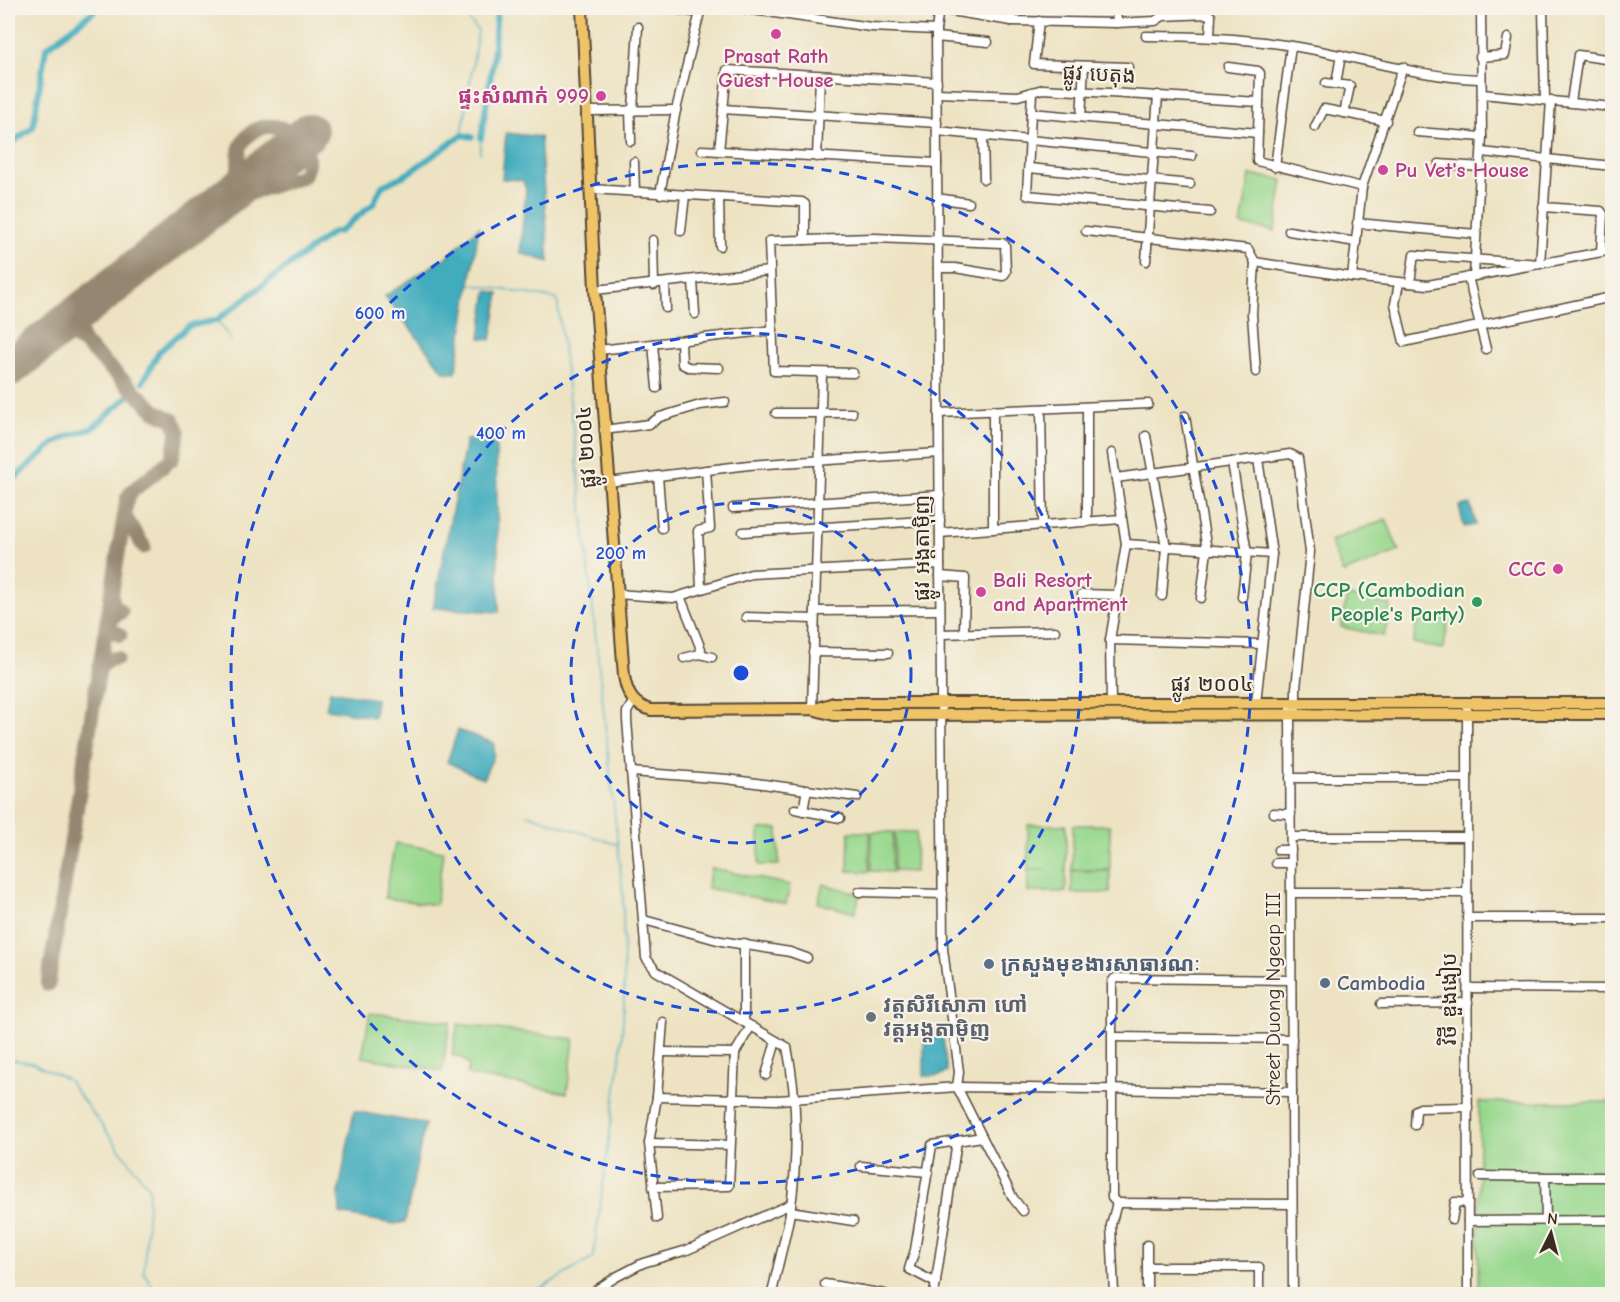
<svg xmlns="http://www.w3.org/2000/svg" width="1620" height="1302" viewBox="0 0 1620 1302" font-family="'Comic Neue','Noto Sans Khmer',sans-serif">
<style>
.green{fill:#98d88e;stroke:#6a8156;stroke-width:1.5}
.water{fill:#3facbd;stroke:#3d6b6e;stroke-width:1.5}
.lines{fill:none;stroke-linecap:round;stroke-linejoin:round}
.stream{stroke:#3facbd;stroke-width:1.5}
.canal{stroke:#3facbd;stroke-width:6}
.taxiway{stroke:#948670;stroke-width:15}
.runway{stroke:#948670;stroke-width:38}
.minor-casing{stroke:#564637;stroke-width:11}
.major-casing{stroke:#564637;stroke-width:14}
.minor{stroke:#fff;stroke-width:8}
.major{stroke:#efc469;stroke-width:10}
.ring{fill:none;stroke:#1d4ed8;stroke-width:3;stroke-dasharray:10 8}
.hotel-dot{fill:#d1479c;stroke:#f7f3e8;stroke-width:2}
.leisure-dot{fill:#2e9e5b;stroke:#f7f3e8;stroke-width:2}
.service-dot{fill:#5c6f8a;stroke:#f7f3e8;stroke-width:2}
.worship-dot{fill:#6b7280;stroke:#f7f3e8;stroke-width:2}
.labels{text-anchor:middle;stroke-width:4.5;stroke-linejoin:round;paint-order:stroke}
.hotel-label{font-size:21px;font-weight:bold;fill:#b23c85;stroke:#f7f3e8;text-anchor:end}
.street-label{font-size:21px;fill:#3b2a1e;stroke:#f7f3e8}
.leisure-label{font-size:21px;font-weight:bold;fill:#27864d;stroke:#f7f3e8;text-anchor:end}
.service-label{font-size:21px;font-weight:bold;fill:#4e5e75;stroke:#f7f3e8;text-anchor:start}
.worship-label{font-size:21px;font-weight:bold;fill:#5b616d;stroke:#f7f3e8;text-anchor:start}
.centre{fill:#1d4ed8;stroke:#f7f3e8;stroke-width:3}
.ring-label{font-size:18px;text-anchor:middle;font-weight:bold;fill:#1d4ed8;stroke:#f7f3e8;stroke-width:4.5;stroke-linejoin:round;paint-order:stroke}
</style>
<rect width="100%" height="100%" fill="#f7f3e8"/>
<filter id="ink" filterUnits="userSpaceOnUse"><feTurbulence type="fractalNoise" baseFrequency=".0167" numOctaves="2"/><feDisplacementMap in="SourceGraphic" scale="12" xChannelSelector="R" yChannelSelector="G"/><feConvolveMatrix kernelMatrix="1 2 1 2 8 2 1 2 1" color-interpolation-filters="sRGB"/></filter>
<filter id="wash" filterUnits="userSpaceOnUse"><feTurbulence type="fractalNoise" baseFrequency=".008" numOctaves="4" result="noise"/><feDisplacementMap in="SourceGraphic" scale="24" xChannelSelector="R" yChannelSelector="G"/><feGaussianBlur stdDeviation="1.35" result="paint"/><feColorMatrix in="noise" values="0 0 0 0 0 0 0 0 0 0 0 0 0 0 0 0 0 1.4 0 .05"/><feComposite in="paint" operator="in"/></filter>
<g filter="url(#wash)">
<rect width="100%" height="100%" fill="#ede3c3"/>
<!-- green -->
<g class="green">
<polygon points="1250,175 1283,180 1275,231 1241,225"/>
<polygon points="1386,519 1399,551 1343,573 1330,541"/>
<polygon points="1347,596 1391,605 1384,636 1341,627"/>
<polygon points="1419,613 1449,619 1443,649 1413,643"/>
<polygon points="1028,825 1066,825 1066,892 1028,892 1028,870 1047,870 1028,869"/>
<polygon points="1073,825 1110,825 1110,870 1072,870"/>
<polygon points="759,829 778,829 779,865 759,865"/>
<polygon points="849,832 870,832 869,872 848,871"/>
<polygon points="872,832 893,832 892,872 871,871"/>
<polygon points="895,832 916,832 915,872 894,871"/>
<polygon points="395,843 443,851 436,905 385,898"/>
<polygon points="711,868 790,885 786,904 707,888"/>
<rect x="1072" y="871" width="38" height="22"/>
<polygon points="823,884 860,894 855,913 818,903"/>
<polygon points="370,1013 450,1022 442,1071 362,1057"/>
<polygon points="458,1024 574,1039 567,1093 467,1075 469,1065 461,1057 452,1055"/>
<polygon points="1479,1102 1612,1102 1612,1294 1478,1294"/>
</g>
<!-- water -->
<g class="water">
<polygon points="506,133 540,137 549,262 520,253 526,189 522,180 502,179"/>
<polygon points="479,227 456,373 444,372 385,296 448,256"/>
<polygon points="487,291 499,293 491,340 480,338"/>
<polygon points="489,438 496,446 499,612 433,608 466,440"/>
<polygon points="1470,504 1476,525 1464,527 1459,506"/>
<polygon points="330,691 376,699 374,717 326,709"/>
<polygon points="458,730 494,743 494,755 483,779 447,762"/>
<polygon points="942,1029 947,1072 939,1076 924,1076 924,1031"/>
<polygon points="354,1111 425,1124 405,1222 395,1224 340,1214 339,1191"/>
</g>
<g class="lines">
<!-- stream -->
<g class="stream">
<polyline points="460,8 478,31 462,135"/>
<polyline points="480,153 481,138"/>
<polyline points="470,284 557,299 576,451 623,893 624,1006 620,1059 593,1258 531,1294"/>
<polyline points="217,320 231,340"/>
<polyline points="527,814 618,845"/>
<polyline points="8,1059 32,1063 67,1079 149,1188 144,1273 158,1294"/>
</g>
<!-- canal -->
<g class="canal">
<polyline points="481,138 493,61 497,8"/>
<polyline points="8,146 33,127 46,48 98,8"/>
<polyline points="143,382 159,352 189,326 217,320 333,232 339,232 373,204 382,186 407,174 462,135 472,137"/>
<polyline points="8,484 53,444 66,437 93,428 127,397"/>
</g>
<!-- taxiway -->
<g class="taxiway">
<path d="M219 203 303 176C322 145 278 112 251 133 235 145 240 159 238 175 237 184 228 193 224 199"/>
<polyline points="48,337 65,333 83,342"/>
<polyline points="124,515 144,547"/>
<polyline points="111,596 114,606 121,612 107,621 112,630 120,635"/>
<polyline points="100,667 107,660 117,658"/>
<polyline points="48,984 127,499 131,492 172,459 178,432 173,420 155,411 83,342 78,323 86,308"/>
</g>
<!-- runway -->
<polyline class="runway" points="8,369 309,132"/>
</g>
</g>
<g filter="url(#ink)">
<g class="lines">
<defs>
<g id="minor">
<polyline points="668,8 700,13"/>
<polyline points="739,8 871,27 936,30"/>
<polyline points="939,8 936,30 943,949 959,1072 957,1087"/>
<polyline points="1116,8 1117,23"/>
<polyline points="1543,8 1545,99"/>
<polyline points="939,9 1011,21 1117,23 1155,21 1163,16 1208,14 1211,16 1210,36"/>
<polyline points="1011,21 1013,8"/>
<polyline points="1039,21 1034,64 1128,67"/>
<path d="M1146 36C1195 36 1243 38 1292 46 1353 55 1420 78 1481 79"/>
<polyline points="936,37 988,42"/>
<polyline points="1480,57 1505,55 1508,38"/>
<polyline points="1228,67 1258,71 1260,73 1257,161 1362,187"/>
<polyline points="1326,83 1350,86 1344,113"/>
<polyline points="1336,84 1341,55"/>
<polyline points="1032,92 1027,195 1210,212"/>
<polyline points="937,93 1018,96 1043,89 1259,102"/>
<polyline points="1482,94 1612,107"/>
<polyline points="1571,102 1578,55 1612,60"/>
<polyline points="723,109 937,123"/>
<polyline points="630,110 631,141"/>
<polyline points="633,110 638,27"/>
<polyline points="588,111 676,110"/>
<polyline points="1031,113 1258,133"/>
<polyline points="1081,117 1084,66"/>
<polyline points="1315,127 1324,109 1386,121"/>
<polyline points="937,131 1192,156"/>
<polyline points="1417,132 1482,137"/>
<polyline points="983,136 984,179"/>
<polyline points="702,150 937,163"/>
<polyline points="719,151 727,70 937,82"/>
<polyline points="1482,152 1612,166"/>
<polyline points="817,157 820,76"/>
<polyline points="634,162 635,192"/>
<polyline points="1439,164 1481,167"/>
<polyline points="1275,167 1291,46"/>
<polyline points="1029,168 1190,184"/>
<polyline points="591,189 802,202 805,204 805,240"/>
<polyline points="660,194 676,110 701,8"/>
<polyline points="719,197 720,246"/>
<polyline points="937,198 969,203"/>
<polyline points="1543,207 1601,211 1603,214 1601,252"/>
<polyline points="1357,223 1476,234"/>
<polyline points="681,231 685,195"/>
<polyline points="1086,231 1248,249 1255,262 1352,277 1428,285 1612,250"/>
<polyline points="1289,231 1356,242"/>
<polyline points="653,240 654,285"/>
<polyline points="1146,261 1158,95"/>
<polyline points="1255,262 1252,314 1256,372"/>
<polyline points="1474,276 1482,137 1481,8"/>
<polyline points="1352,277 1362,187 1403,67"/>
<polyline points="1468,277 1486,349"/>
<polyline points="693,280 695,314"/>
<polyline points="665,283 666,308"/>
<polyline points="1399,283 1395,304 1404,342 1612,297"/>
<polyline points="1410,283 1414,255 1540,264 1551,100"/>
<polyline points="595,290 769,271"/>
<polyline points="681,341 682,364 688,367 719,368"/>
<polyline points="653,344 657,388"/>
<polyline points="599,350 773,330"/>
<polyline points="853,373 774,371 769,241 874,238 1002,243 1005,245 1006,272 1003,276 955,268 938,268"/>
<polyline points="1087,407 1087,522"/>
<polyline points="1041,409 1043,526"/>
<polyline points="993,410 993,529"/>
<polyline points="776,413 852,413"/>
<polyline points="939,413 1148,404"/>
<polyline points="1185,416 1207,550 1201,598"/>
<polyline points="604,430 649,424 660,417 700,405 725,402"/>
<polyline points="1146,436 1166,547 1162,596"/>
<polyline points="1232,462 1247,553 1242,597"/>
<polyline points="658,476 662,528"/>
<polyline points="1116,478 1290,454 1298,458 1310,552 1296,688 1296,709"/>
<polyline points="608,482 749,465 939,453"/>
<polyline points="733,508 940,495"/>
<polyline points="743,532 940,520"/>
<polyline points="940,533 1121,519"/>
<polyline points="1126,544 1272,554"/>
<polyline points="940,576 965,578 964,633"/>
<polyline points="701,588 698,531 710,528 706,470"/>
<polyline points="617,594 673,598 751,574 940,564"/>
<polyline points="1082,594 1117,595"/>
<polyline points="680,596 701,649 700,654 684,658"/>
<polyline points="815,611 940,610"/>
<polyline points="746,617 814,619"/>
<polyline points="941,634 1055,631"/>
<polyline points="1110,640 1262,644"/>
<polyline points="813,652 888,653"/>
<polyline points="700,654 712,657"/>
<path d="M633 702 627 712V720L646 958 656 971 787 1047C798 1100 798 1160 790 1213 785 1241 777 1267 772 1294"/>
<polyline points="1111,703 1110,640 1126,544 1112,453"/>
<polyline points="1256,703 1272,554 1258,459"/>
<polyline points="812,709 822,373"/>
<polyline points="1290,710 1293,1294"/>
<polyline points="1467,710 1468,1294"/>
<polyline points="631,772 727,779 857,797"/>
<polyline points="1290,778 1467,778"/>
<polyline points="795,809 840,818"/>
<polyline points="803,811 807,789"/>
<polyline points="1274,813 1291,814"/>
<polyline points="1291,837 1467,837"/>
<polyline points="1278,850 1291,850"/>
<polyline points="1276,863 1291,863"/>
<polyline points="859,892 943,894"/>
<polyline points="1291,893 1467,893"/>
<polyline points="1467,918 1612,918"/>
<polyline points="644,920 721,941 790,952 807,958"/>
<polyline points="744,943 744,1022"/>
<polyline points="1468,988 1612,989"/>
<polyline points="1381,1004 1468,1003"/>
<polyline points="1113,1037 1292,1039"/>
<polyline points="662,1052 735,1053"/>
<polyline points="766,1075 776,1041"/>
<polyline points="957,1087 1013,1198 1023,1211"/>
<polyline points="657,1097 778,1100 957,1087 1292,1092"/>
<polyline points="1415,1125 1416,1110 1420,1108 1468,1107"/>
<polyline points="649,1143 730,1145"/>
<polyline points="861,1166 928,1172"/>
<polyline points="1480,1176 1545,1177 1546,1221"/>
<polyline points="1545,1177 1612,1177"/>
<polyline points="653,1187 729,1186 735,1053 751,1026"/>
<polyline points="1117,1203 1292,1204"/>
<polyline points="790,1211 853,1221"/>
<polyline points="657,1218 649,1143 657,1097 663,1022"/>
<polyline points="1452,1220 1455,1202 1468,1203"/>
<polyline points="1468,1221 1612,1220"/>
<polyline points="1147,1267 1259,1267 1259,1294"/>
<polyline points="936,1283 909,1269 915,1250 932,1145 982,1137"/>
<polyline points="825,1284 861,1290 861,1294"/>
<polyline points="861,1290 885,1294"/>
<polyline points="590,1294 616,1277 643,1263 687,1250 791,1204"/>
<polyline points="934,1294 957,1141"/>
<polyline points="1114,1294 1111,1225 1117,1203 1112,1198 1112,982 1115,978 1291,980"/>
<polyline points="1147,1294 1147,1245"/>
</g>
<g id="major">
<path d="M582 8 595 290 624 676C627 694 633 705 651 710L812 709 834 715 1612 714"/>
<polyline points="815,709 834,703 1612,703"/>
</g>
</defs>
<!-- minor casing -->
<use href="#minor" class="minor-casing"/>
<!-- major casing -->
<use href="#major" class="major-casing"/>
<!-- minor -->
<use href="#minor" class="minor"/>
<!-- major -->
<use href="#major" class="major"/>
</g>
</g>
<!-- distance rings -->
<g class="ring">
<circle cx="741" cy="673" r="170"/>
<circle cx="741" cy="673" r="340"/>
<circle cx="741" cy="673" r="510"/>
</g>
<!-- markers -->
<g class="hotel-dot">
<circle cx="776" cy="34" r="6"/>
<circle cx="601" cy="96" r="6"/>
<circle cx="1383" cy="170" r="6"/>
<circle cx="1558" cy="569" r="6"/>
<circle cx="981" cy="592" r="6"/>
</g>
<circle class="leisure-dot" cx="1477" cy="602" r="6"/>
<g class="service-dot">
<circle cx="989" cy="964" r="6"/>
<circle cx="1325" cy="983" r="6"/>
</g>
<circle class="worship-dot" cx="871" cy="1017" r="6"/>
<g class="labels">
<!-- hotel labels -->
<g class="hotel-label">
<text x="776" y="63" text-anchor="middle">Prasat Rath<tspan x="776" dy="24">Guest House</tspan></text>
<text x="589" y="103">ផ្ទះសំណាក់ 999</text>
<text x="1395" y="177" text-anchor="start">Pu Vet's House</text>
<text x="1546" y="576">CCC</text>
<text x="993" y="587" text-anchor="start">Bali Resort<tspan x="993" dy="24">and Apartment</tspan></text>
</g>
<!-- street labels -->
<g class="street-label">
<text transform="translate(1099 74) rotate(3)" y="7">ផ្លូវ បេតុង</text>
<text transform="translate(586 447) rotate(-94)" y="7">ផ្លូវ ២០០៤</text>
<text transform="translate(922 548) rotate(-90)" y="7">ផ្លូវ អង្តតាម៉ិញ</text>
<text x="1212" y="691">ផ្លូវ ២០០៤</text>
<text transform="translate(1273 999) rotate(-90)" y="7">Street Duong Ngeap III</text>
<text transform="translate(1449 999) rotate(-90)" y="7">វិថី ឌួងងៀប</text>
</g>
<!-- leisure labels -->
<g class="leisure-label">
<text x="1465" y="597">CCP (Cambodian<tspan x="1465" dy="24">People's Party)</tspan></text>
</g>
<!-- service labels -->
<g class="service-label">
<text x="1001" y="971">ក្រសួងមុខងារសាធារណៈ</text>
<text x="1337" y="990">Cambodia</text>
</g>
<!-- worship labels -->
<g class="worship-label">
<text x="883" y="1012">វត្តសិរីសោភា ហៅ<tspan x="883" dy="24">វត្តអង្តតាម៉ិញ</tspan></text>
</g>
</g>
<circle cx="741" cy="673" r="9" class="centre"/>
<g class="ring-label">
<text x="380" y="319">600 m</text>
<text x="501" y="439">400 m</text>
<text x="621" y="559">200 m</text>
</g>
<!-- margin -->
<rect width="1620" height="1302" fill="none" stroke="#f7f3e8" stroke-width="30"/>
<!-- north arrow -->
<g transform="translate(1551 1233) rotate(6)" stroke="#f7f3e8" stroke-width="4.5" paint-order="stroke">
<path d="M0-4.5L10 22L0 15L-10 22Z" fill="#3b2a1e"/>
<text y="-9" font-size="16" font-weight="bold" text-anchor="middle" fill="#3b2a1e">N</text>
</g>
</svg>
